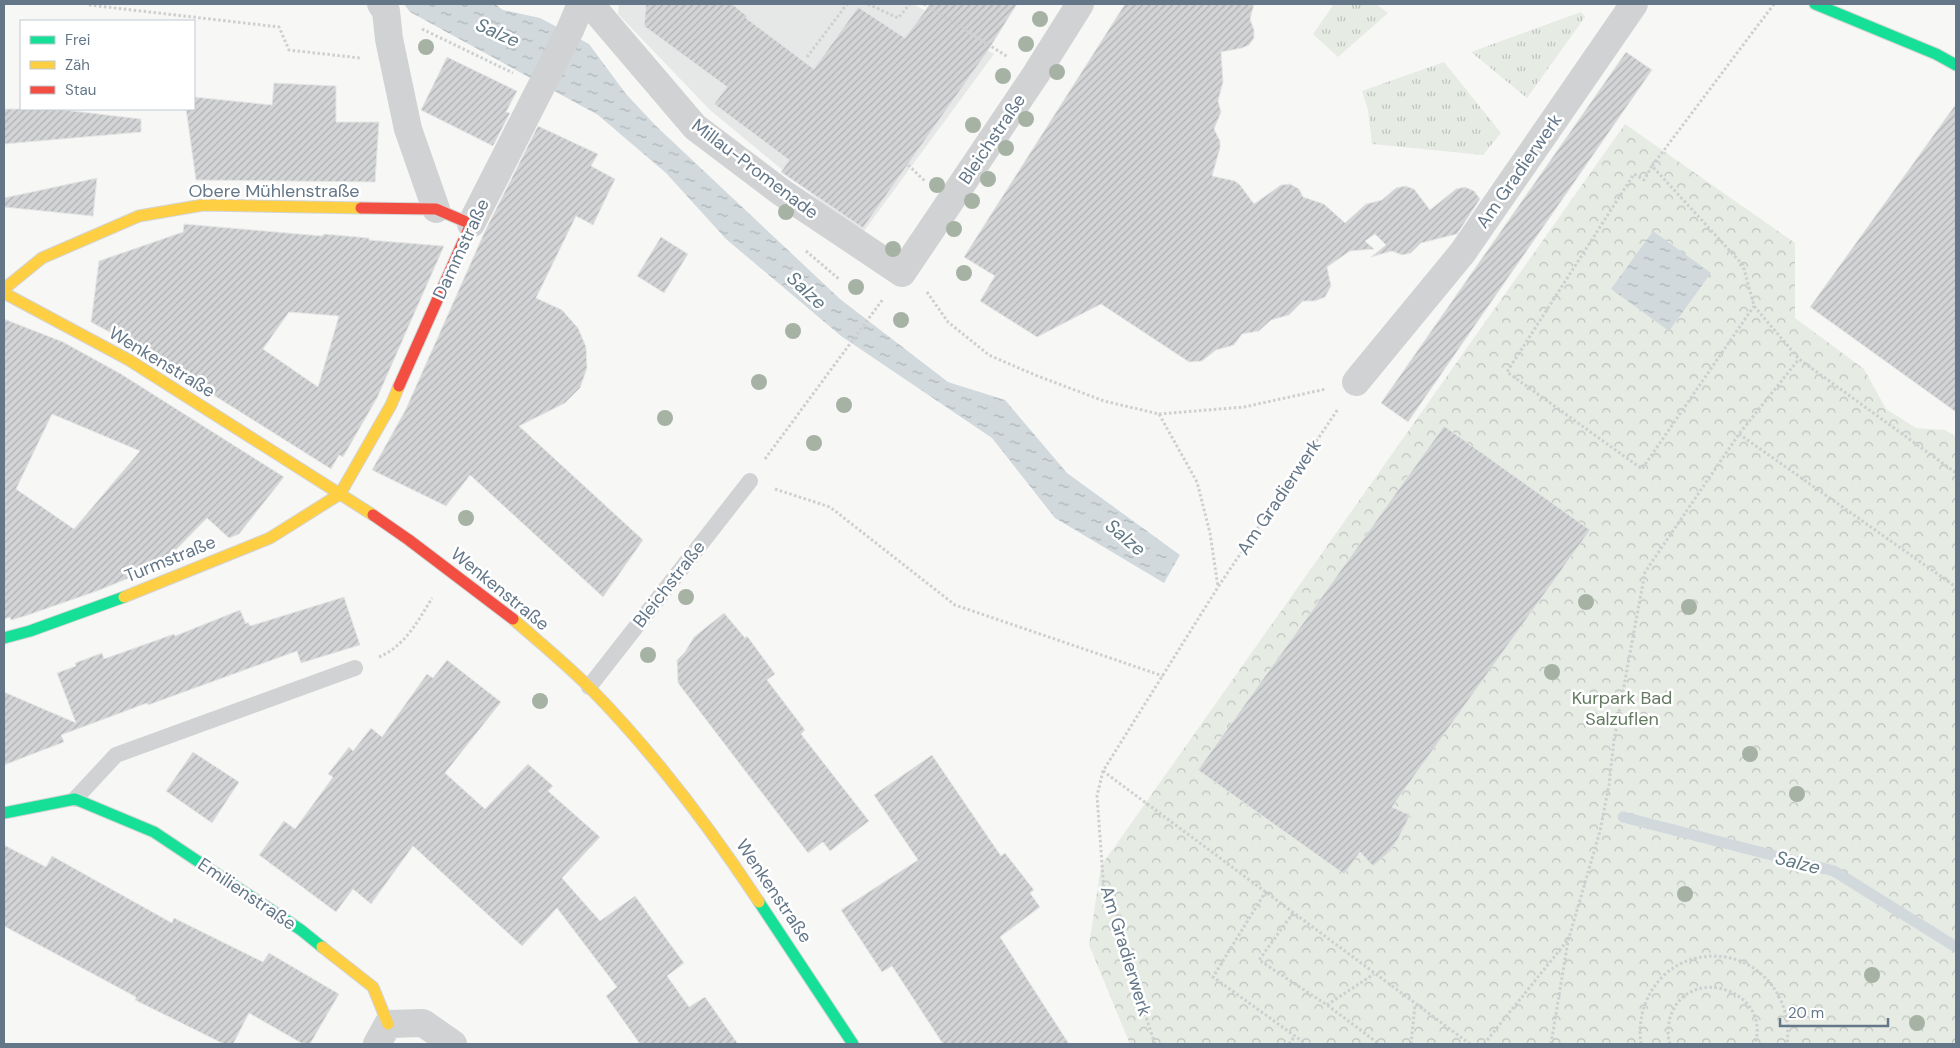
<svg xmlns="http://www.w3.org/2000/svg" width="1960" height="1048" viewBox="0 0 1960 1048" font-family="'DM Sans',sans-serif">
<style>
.built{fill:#e6e7e7}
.grass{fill:url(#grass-tufts)}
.park{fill:url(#park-crowns)}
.water{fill:url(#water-ripples)}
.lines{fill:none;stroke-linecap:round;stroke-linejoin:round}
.stream{stroke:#d1d9dd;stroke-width:11}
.building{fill:url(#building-hatch);stroke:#e6e6e6;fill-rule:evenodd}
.fast-casing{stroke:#d2d4d6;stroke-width:13}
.slow-casing{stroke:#d2d4d6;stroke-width:13}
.jam-casing{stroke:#d2d4d6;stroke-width:13}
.path{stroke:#cdcfd0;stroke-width:3;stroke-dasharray:2.5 2.5;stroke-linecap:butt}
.lane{stroke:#d1d2d3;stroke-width:16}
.street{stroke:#d1d2d3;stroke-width:28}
.fast{stroke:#16e098;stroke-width:11}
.slow{stroke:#ffcf43;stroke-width:11}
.jam{stroke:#f24e42;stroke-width:11}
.tree{fill:#a6b2a4}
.labels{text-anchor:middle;stroke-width:5;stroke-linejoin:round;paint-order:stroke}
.street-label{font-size:18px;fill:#647789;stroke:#fff}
.park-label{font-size:18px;fill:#647a60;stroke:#fff}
.water-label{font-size:19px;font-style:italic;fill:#607985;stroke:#fff}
</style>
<defs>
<pattern id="grass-tufts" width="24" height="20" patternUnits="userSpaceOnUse" patternTransform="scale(1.25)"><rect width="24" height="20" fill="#e6ebe4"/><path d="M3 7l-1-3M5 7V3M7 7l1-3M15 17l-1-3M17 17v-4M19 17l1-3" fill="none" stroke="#bec3bf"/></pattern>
<pattern id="park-crowns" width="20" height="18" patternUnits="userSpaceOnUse" patternTransform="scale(1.25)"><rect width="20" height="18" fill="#e6ebe4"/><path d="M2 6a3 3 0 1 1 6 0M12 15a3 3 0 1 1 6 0" fill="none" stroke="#bec3bf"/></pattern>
<pattern id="water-ripples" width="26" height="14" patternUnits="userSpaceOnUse" patternTransform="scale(1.25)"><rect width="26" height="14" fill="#d1d9dd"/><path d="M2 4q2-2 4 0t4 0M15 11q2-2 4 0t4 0" fill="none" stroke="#adb5b9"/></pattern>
<pattern id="building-hatch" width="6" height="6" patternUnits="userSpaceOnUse" patternTransform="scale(1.25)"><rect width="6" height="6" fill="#d3d4d5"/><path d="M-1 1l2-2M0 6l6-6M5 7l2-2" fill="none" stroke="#afb1b3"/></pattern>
</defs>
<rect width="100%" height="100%" fill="#f7f7f6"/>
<!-- built -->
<polygon class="built" points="619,4 914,4 994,54 861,235 710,110 618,14"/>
<!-- grass -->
<g class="grass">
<polygon points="1334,4 1376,4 1388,13 1338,57 1313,34"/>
<polygon points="1581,12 1585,17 1527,98 1471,52"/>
<polygon points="1444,62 1501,133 1483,155 1372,144 1368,110 1362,91"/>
</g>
<!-- park -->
<polygon class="park" points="1625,124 1795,243 1795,318 1864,369 1886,409 1916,428 1945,430 1956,437 1956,1044 1130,1044 1089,945 1101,866"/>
<!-- water -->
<g class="water">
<polygon points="404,4 495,4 503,10 540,18 589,44 626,94 656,126 840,299 948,382 1005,400 1067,473 1180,555 1164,583 1055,518 992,438 841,336 726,239 666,173 598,115 410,12"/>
<polygon points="1653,231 1711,273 1669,331 1611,289"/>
</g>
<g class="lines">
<!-- stream -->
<polyline class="stream" points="1623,817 1834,871 1956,947"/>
</g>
<!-- building -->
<g class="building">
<polygon points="646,4 732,4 747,16 746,18 814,69 858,7 905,38 930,4 1017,4 987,52 863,228 781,172 789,160 714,104 727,87 644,26"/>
<polygon points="1125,4 1254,4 1250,19 1254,30 1254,38 1249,45 1242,48 1221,52 1223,82 1218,101 1221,112 1214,129 1220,141 1220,148 1212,176 1235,181 1240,185 1254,204 1281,185 1290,184 1299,189 1303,197 1324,204 1345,223 1366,204 1382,200 1396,188 1405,186 1414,189 1430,210 1456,189 1465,187 1474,191 1480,199 1457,234 1421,243 1411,253 1402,255 1392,251 1371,257 1386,245 1375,234 1365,241 1374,249 1350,251 1327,267 1331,286 1325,297 1315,301 1303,301 1289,315 1271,320 1259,331 1242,334 1234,345 1216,350 1202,361 1189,362 1101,304 1037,337 980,301 995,276 964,257"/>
<polygon points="1626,52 1652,70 1408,422 1381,403"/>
<polygon points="447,57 517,91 506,112 510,113 493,146 421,110"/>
<polygon points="274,83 336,86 336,122 379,122 375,182 196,180 186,109 194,109 194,97 272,105"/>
<polygon points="1956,104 1956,412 1810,307"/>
<polygon points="4,109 56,109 141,119 141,132 4,144"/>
<polygon points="538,126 598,154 591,166 615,179 593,225 576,216 536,298 562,310 578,328 586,347 587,368 580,388 565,403 519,426 643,540 603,597 470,475 446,506 372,470 405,411 485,231"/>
<polygon points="97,178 93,216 4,207 4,198"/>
<path d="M184 224 322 236 324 234 369 238V240L444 246 377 398 343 457 339 455 331 469 137 347 91 322 99 261 183 232ZM289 312 339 316 318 387 263 349Z"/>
<polygon points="661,237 688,254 664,293 637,276"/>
<path d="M4 319 63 342 121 374 284 477 239 534 229 538 207 518 161 565 97 591 25 616 11 620 10 617 4 619ZM52 414 140 451 74 529 16 489Z"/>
<polygon points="1444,426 1590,530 1392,807 1410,815 1398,839 1388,853 1373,866 1360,852 1344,874 1198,770"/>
<polygon points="344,597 360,645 301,663 297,651 148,705 147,703 61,735 64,742 4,765 4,692 76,723 57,673 76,666 75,663 102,653 104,659 174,634 175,636 240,610 246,624 248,622 250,626"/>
<polygon points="724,613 745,638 747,636 775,674 767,680 805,730 801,734 869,821 830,851 823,842 808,853 678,683 677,660 685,652 694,637"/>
<polygon points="447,660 501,702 445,773 485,809 528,764 553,786 548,791 600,837 562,878 600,921 635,896 684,963 667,976 689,1007 705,997 738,1044 640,1044 606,996 617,987 557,908 522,946 413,846 371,904 353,889 336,912 259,855 284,821 295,829 333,777 328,774 349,747 353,751 371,728 382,737 427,674 433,678"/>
<polygon points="193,752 239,782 212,823 166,791"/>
<polygon points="932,755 1001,856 1005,853 1034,890 1030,893 1040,907 1000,937 1069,1044 943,1044 892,966 882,972 841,910 918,860 874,795"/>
<polygon points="4,845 46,867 52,856 172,923 174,918 263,962 269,953 339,994 310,1044 303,1044 249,1013 233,1044 224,1044 135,1000 136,997 4,926"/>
</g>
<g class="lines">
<defs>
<g id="fast">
<polyline points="1815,4 1936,54 1956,65"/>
<polyline points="4,638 30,631 124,597"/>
<polyline points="4,813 75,799 154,832 301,930 322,947"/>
<polyline points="759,902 853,1044"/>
</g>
<g id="slow">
<polyline points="4,289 42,258 139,216 203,205 361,208"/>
<polyline points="4,293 129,360 373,515"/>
<polyline points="124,597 270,538 340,494 391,405 399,386"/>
<path d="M513 619C538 641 565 663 589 687 653 752 709 826 759 902"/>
<polyline points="322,947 373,987 388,1024"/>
</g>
<g id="jam">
<polyline points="361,208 436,209 471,224 399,386"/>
<polyline points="373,515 409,540 513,619"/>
</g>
</defs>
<!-- fast casing -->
<use href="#fast" class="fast-casing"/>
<!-- slow casing -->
<use href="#slow" class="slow-casing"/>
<!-- jam casing -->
<use href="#jam" class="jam-casing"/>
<!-- path -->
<g class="path">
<polyline points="868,4 898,18 910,4"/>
<polyline points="924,4 1008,57"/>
<polyline points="1774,4 1652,166 1743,265 1754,306 1799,359 1956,473"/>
<polyline points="89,5 279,27 289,50 360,58"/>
<polyline points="422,29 513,73"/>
<polyline points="807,57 847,4"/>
<polyline points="908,165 926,182"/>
<polyline points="1652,166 1644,180 1634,174 1507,372 1642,469 1754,306"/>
<polyline points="806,251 839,279"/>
<polyline points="927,292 948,322 989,355 1035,375 1104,401 1159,414 1197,482 1210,533 1218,587"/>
<polyline points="1159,414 1244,407 1326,389"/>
<polyline points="1739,434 1956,587"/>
<polyline points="765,459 883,299"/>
<polyline points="775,489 830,507 955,605 1163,676"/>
<path d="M379 657C405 646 418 621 432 598"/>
<polyline points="1103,771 1470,1044"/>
<polyline points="1266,891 1213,977 1306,1044"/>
<polyline points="1293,913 1259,960 1327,1005 1379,1044"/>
<polyline points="1327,1005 1374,974"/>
<polyline points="1155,1044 1104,891 1097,796 1103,771 1218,587 1338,409"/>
<polyline points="1289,1044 1295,1036"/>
<polyline points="1411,1044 1415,1005"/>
<polyline points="1484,1044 1567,941"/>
<polyline points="1551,1044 1568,941 1600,831 1609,785 1614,740 1645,572 1739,434 1799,359"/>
<path d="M1641 1044C1635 1004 1660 963 1702 957 1754 949 1794 995 1787 1044"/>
<path d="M1670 1044C1667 1036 1668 1026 1670 1018 1687 962 1772 990 1755 1044"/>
</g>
<!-- lane -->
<g class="lane">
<polyline points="589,687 750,481"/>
<polyline points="75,799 116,755 355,668"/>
</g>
<!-- street -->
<g class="street">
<polyline points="381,4 386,11 389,39 408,129 436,209"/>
<polyline points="584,4 596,11 695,127 781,192 902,273 1036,74 1080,4"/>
<polyline points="471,224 570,30 581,4"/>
<polyline points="1356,382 1463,252 1634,4"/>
<polyline points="377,1044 388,1024 423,1023 453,1044"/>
</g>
<!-- fast -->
<use href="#fast" class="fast"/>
<!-- slow -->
<use href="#slow" class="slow"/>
<!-- jam -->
<use href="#jam" class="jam"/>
</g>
<!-- trees -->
<g class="tree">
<circle cx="1040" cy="19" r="8"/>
<circle cx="1026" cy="44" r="8"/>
<circle cx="426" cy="47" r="8"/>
<circle cx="1057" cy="72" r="8"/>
<circle cx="1003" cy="76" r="8"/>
<circle cx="1026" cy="119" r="8"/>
<circle cx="973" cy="125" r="8"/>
<circle cx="1006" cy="148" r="8"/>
<circle cx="988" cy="179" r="8"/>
<circle cx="937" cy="185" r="8"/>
<circle cx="972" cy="201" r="8"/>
<circle cx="786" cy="212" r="8"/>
<circle cx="954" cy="229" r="8"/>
<circle cx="893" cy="249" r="8"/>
<circle cx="964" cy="273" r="8"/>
<circle cx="856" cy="287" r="8"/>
<circle cx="901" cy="320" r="8"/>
<circle cx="793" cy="331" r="8"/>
<circle cx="759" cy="382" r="8"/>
<circle cx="844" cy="405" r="8"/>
<circle cx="665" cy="418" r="8"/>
<circle cx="814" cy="443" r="8"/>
<circle cx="466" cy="518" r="8"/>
<circle cx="686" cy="597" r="8"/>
<circle cx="1586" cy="602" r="8"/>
<circle cx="1689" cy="607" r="8"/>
<circle cx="648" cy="655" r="8"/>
<circle cx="1552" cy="672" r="8"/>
<circle cx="540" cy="701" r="8"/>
<circle cx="1750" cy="754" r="8"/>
<circle cx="1797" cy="794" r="8"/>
<circle cx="1685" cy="894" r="8"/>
<circle cx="1872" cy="975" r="8"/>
<circle cx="1917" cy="1023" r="8"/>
</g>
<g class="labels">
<!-- street labels -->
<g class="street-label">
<text transform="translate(992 139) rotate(-56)" y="6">Bleichstraße</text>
<text transform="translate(755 169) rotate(37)" y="6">Millau-Promenade</text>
<text transform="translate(1519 171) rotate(-55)" y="6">Am Gradierwerk</text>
<text x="274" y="197">Obere Mühlenstraße</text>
<text transform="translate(461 249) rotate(-65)" y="6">Dammstraße</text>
<text transform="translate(162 362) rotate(31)" y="6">Wenkenstraße</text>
<text transform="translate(1279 497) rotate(-56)" y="6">Am Gradierwerk</text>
<text transform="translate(170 559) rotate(-22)" y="6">Turmstraße</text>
<text transform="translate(669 584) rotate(-52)" y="6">Bleichstraße</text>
<text transform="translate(500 589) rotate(39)" y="6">Wenkenstraße</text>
<text transform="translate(774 891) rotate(56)" y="6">Wenkenstraße</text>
<text transform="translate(247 894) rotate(34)" y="6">Emilienstraße</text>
<text transform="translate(1126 951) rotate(73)" y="6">Am Gradierwerk</text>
</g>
<!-- park labels -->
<g class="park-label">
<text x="1622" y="704">Kurpark Bad<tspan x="1622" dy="21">Salzuflen</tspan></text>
</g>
<!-- water labels -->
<g class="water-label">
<text transform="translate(498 32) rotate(24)" y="7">Salze</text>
<text transform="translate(807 290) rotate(43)" y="7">Salze</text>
<text transform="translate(1126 537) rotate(40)" y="7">Salze</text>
<text transform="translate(1798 862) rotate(14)" y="7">Salze</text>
</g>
</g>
<!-- border -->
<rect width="1960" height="1048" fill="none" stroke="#647789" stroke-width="10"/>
<!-- legend -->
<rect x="20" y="20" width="175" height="90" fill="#ffffff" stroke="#c1c9d0"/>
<rect x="30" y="36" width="25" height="8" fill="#16e098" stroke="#c1c9d0"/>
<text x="65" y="45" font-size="15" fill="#647789">Frei</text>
<rect x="30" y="61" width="25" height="8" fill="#ffcf43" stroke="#c1c9d0"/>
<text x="65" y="70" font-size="15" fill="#647789">Zäh</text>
<rect x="30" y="86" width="25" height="8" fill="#f24e42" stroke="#c1c9d0"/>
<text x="65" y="95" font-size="15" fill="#647789">Stau</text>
<!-- scale -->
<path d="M1780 1018v8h108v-8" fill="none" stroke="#647789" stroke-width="2.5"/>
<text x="1788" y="1018" font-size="15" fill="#647789" stroke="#ffffff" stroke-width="4" paint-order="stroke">20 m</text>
</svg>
